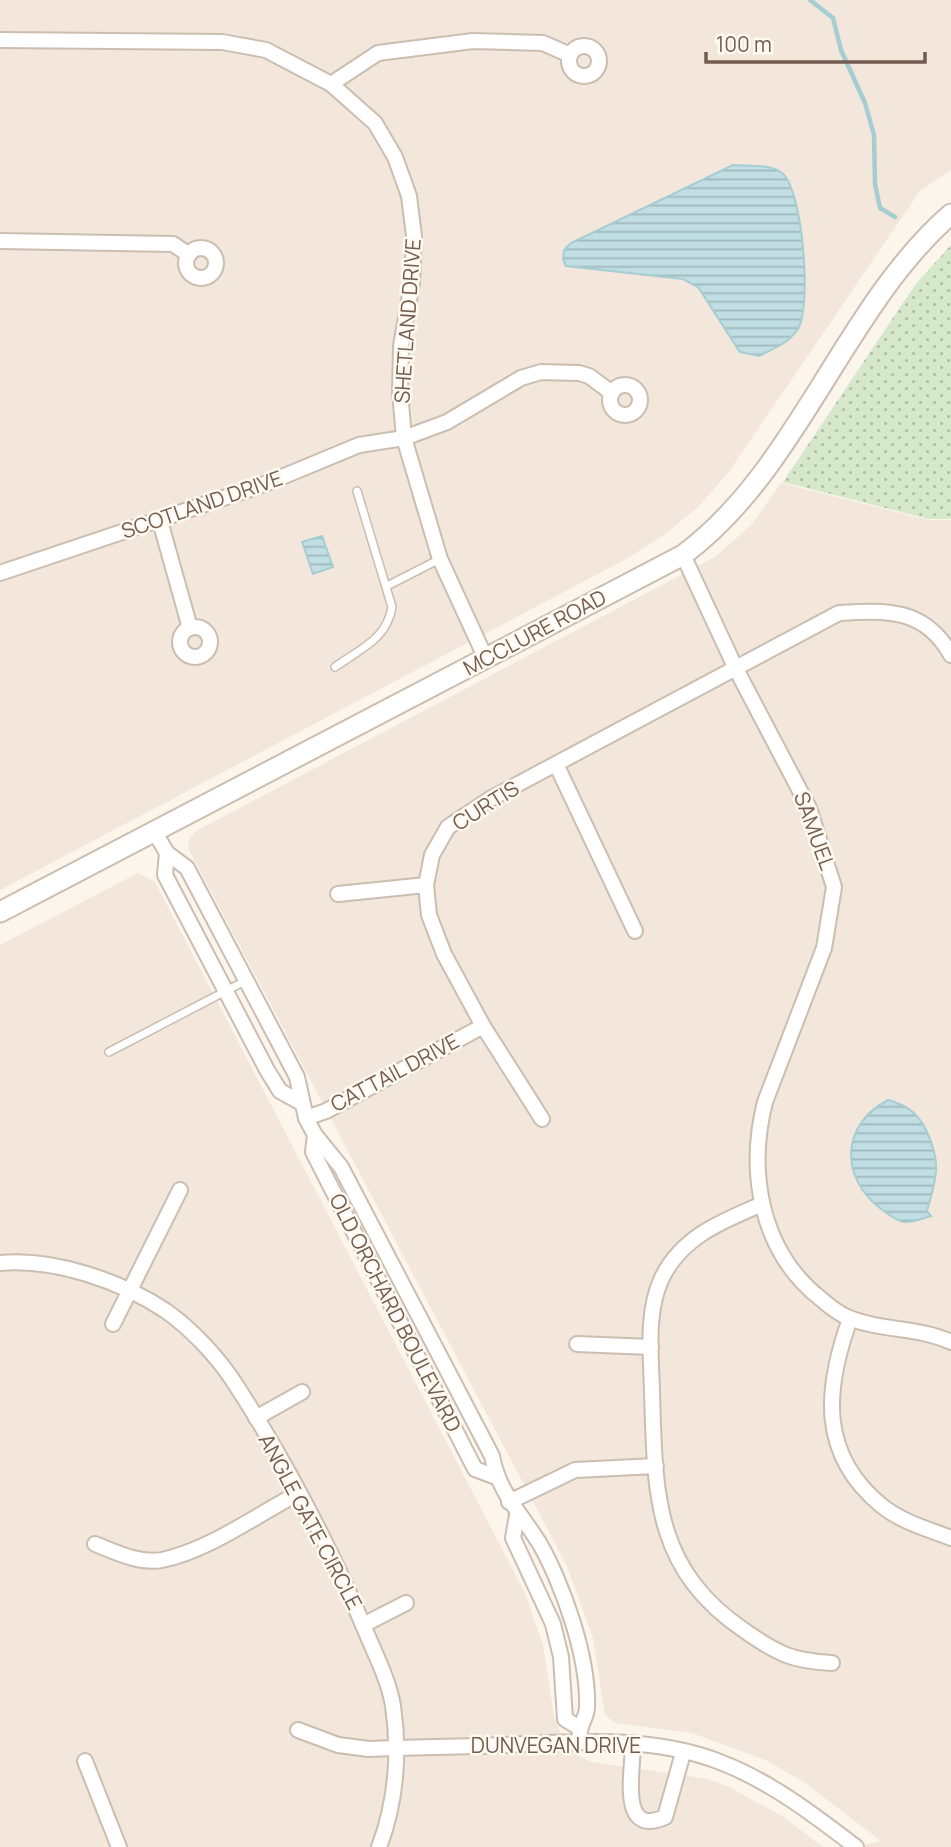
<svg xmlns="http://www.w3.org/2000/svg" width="951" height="1847" viewBox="0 0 951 1847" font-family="Manrope,sans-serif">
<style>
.residential{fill:#f2e7da}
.grass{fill:url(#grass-dots)}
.water{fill:url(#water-rules);stroke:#a7cdd4;stroke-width:2}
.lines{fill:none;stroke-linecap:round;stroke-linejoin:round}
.stream{stroke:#a7cdd4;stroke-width:4.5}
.service-casing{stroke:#ccbdb1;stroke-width:10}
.minor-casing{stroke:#ccbdb1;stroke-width:18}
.tertiary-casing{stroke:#ccbdb1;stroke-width:23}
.service{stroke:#fff;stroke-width:7}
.minor{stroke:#fff;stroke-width:14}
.tertiary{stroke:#fff;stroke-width:19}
.labels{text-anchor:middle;stroke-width:5;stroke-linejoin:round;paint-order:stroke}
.street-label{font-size:21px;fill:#745d50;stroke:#fef9f1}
</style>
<defs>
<pattern id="grass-dots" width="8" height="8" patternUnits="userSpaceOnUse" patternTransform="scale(1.75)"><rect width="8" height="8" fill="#d6e8ca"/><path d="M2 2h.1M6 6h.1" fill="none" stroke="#b2bfa6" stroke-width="1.8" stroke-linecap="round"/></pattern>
<pattern id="water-rules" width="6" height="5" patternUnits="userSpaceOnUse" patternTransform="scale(1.75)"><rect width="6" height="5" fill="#c0dee3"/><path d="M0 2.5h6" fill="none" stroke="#a1b7ba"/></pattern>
</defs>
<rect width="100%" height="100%" fill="#fbf5eb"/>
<!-- residential -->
<g class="residential">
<polygon points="0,0 951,0 951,170 920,191 728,473 698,507 664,535 628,558 0,890"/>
<polygon points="781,483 929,520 951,520 951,1847 856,1847 881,1841 805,1783 768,1761 692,1733 615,1723 605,1715 593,1638 567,1566 188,848 189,839 196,831 715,557 752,524"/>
<polygon points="138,873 155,882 525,1593 543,1645 554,1717 565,1743 577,1755 592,1762 708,1779 729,1787 782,1816 823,1847 0,1847 0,945"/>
</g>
<!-- grass -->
<polygon class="grass" points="951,245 951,519 929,519 783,482 915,285"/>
<!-- water -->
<g class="water">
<path d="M733 165C748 166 769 164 781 172 803 187 812 306 798 329 789 343 773 349 759 356L740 352 698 287 683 279 566 266 563 259 564 250 571 243Z"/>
<polygon points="322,536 333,567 313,574 302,542"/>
<path d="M888 1100C907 1105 919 1114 927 1132 942 1165 936 1178 927 1211L931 1216C924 1218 912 1223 905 1222 897 1222 888 1214 881 1209 840 1178 840 1125 888 1100Z"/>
</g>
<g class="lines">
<!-- stream -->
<polyline class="stream" points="810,0 833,18 841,50 865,103 874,135 875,184 880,208 895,217"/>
<defs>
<g id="service">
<polyline points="387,586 440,559"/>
<path d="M335 667C360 649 387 639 392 607L357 491"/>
<polyline points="109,1052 245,981"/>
</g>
<g id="minor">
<polyline points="0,40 222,42 266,50 331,84 375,123 395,157 409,196 414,236 412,283 401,346 400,392 404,438 440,559 486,659"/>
<circle cx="584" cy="61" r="15"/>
<polyline points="331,84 378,53 473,41 543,43 570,55"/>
<polyline points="0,241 173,244 189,255"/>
<circle cx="201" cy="263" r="15"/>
<circle cx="625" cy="400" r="15"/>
<polyline points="160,521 190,628"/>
<path d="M683 555 736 669 809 808 834 887 824 948 765 1102C747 1173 761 1252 821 1299 829 1306 838 1313 847 1317 880 1331 919 1327 951 1342"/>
<polyline points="0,573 265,484 359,445 404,438 447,422 521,378 541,372 579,373 589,376 612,393"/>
<circle cx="195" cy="642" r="15"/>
<polyline points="557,766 635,931"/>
<path d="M154 831 167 853 187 868 297 1077 306 1118 315 1135 341 1167 492 1456C498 1489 516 1508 534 1535 549 1556 565 1597 573 1623 581 1649 588 1679 587 1707 587 1720 578 1722 580 1742"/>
<polyline points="167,853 165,875 267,1070 280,1091 300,1102"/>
<polyline points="338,894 426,885"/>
<polyline points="306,1118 326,1111 483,1026"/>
<path d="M542 1119 483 1026 444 954 429 915 426 885 432 855 448 827 490 799 839 613C886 610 925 608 951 655"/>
<polyline points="315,1135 313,1152 475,1469 496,1477"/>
<path d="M760 1205C720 1222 680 1238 661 1280 646 1313 651 1356 652 1391 655 1492 653 1569 745 1631 778 1654 792 1661 832 1663"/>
<path d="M0 1263C54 1258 121 1281 166 1311 190 1328 215 1354 232 1379 282 1455 331 1548 366 1632 376 1656 389 1681 393 1706 400 1753 396 1803 379 1847"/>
<path d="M850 1319C825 1388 818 1454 882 1506 902 1522 928 1529 951 1538"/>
<polyline points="113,1324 180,1190"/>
<polyline points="577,1344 651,1347"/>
<polyline points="256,1418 302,1392"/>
<polyline points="509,1502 575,1470 656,1466"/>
<polyline points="517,1515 513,1538 553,1624 561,1657 565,1719 578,1727"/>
<path d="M95 1544C115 1552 139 1564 162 1560 209 1550 255 1516 297 1494"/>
<polyline points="363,1625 406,1603"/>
<path d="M298 1730 338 1745 369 1749C413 1747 458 1747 503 1745 573 1742 652 1735 720 1762 770 1781 814 1815 856 1847"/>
<path d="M633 1743C633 1771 618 1838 665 1817L683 1753"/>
<polyline points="85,1761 119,1847"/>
</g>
<path id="tertiary" d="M0 912 683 555C799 469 844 307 951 214"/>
</defs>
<!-- service casing -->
<use href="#service" class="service-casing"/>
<!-- minor casing -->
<use href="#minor" class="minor-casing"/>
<!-- tertiary casing -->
<use href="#tertiary" class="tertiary-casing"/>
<!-- service -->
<use href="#service" class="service"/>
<!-- minor -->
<use href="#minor" class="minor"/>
<!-- tertiary -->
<use href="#tertiary" class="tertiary"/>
</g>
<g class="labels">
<!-- street labels -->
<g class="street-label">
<text transform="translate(408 321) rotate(-86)" y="7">SHETLAND DRIVE</text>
<text transform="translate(202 505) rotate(-19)" y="7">SCOTLAND DRIVE</text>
<text transform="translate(535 633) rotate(-28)" y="7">MCCLURE ROAD</text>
<text transform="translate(486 806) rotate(-32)" y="7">CURTIS</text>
<text transform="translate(814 831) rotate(70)" y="7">SAMUEL</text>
<text transform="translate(395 1073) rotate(-28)" y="7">CATTAIL DRIVE</text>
<text transform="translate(395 1313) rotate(63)" y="7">OLD ORCHARD BOULEVARD</text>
<text transform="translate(310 1522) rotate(62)" y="7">ANGLE GATE CIRCLE</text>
<text x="556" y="1753">DUNVEGAN DRIVE</text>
</g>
</g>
<!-- scale -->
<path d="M706 52v10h219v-10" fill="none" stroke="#745d50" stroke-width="3.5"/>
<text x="716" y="52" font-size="21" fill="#745d50" stroke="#fef9f1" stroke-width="5" paint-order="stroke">100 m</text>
</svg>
